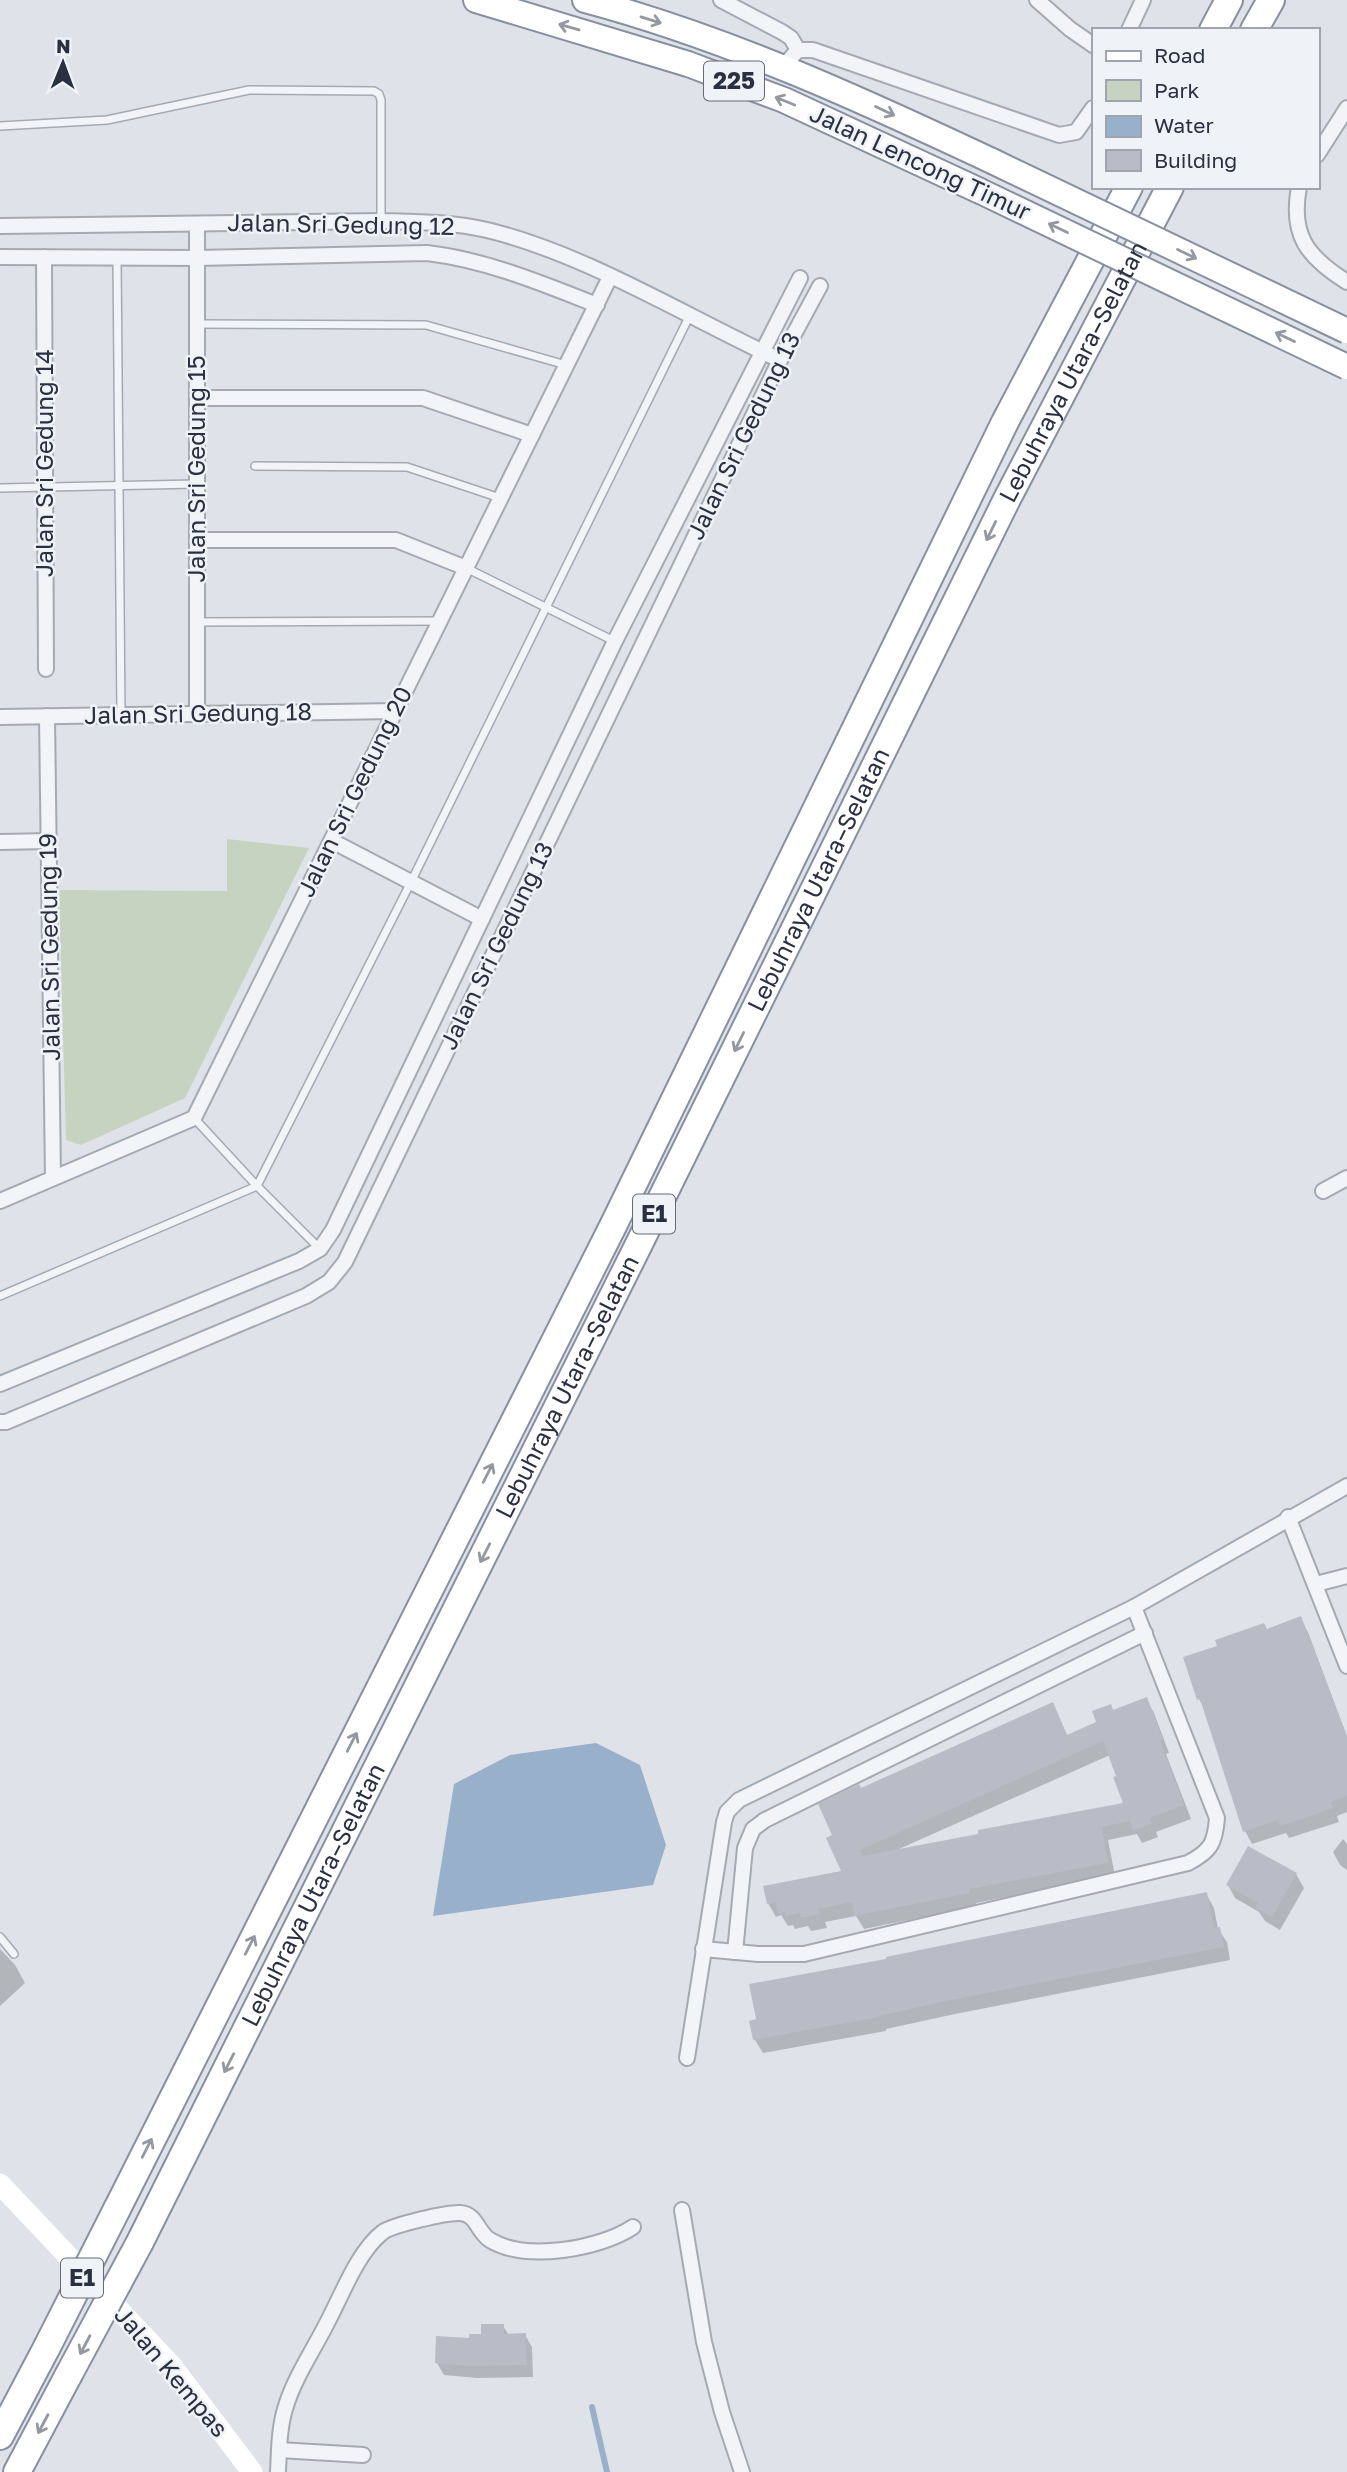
<svg xmlns="http://www.w3.org/2000/svg" width="1347" height="2472" viewBox="0 0 1347 2472" font-family="'Golos Text',sans-serif">
<style>
.green{fill:#c5d3c0}
.water{fill:#99b0ca}
.shadow{fill:#0003;fill-rule:evenodd}
.lines{fill:none;stroke-linecap:round;stroke-linejoin:round}
.stream{stroke:#99b0ca;stroke-width:6}
.building{fill:#b7bcc6;fill-rule:evenodd}
.service-casing{stroke:#a4aab3;stroke-width:10}
.minor-casing{stroke:#a4aab3;stroke-width:18}
.trunk-casing{stroke:#8690a0;stroke-width:28}
.motorway-casing{stroke:#8690a0;stroke-width:30}
.service{stroke:#f2f4f7;stroke-width:7}
.minor{stroke:#f2f4f7;stroke-width:14}
.secondary{stroke:#fff;stroke-width:21}
.trunk{stroke:#fff;stroke-width:24}
.motorway{stroke:#fff;stroke-width:26}
.trunk-bridge-casing{stroke:#8690a0;stroke-width:28;stroke-linecap:butt}
.motorway-bridge-casing{stroke:#8690a0;stroke-width:30;stroke-linecap:butt}
.trunk-bridge{stroke:#fff;stroke-width:24}
.motorway-bridge{stroke:#fff;stroke-width:26}
.oneway{stroke:#9498a0}
.labels{text-anchor:middle;stroke-width:5;stroke-linejoin:round;paint-order:stroke}
.shield{fill:#eff2f6;stroke:#646a77;stroke-width:2}
.shield-label{font-size:23px;font-weight:bold;fill:#283041}
.street-label{font-size:24px;fill:#283041;stroke:#eff2f6}
</style>
<rect width="100%" height="100%" fill="#dfe3e9"/>
<!-- green -->
<polygon class="green" points="227,839 309,848 185,1098 81,1145 66,1140 59,890 227,891"/>
<!-- water -->
<polygon class="water" points="596,1743 640,1765 666,1845 653,1885 433,1916 454,1784 510,1755"/>
<!-- shadow -->
<g class="shadow">
<polygon points="1300,1619 1308,1632 1347,1737 1347,1812 1337,1816 1339,1822 1289,1838 1286,1833 1252,1844 1245,1831 1205,1710 1199,1699 1267,1631"/>
<path d="M1146 1699 1154 1713 1169 1753 1166 1754 1191 1819 1156 1832 1158 1837 1142 1843 1137 1834 1108 1840 1115 1876 976 1903 977 1906 864 1929 856 1916 825 1922 827 1928 811 1931 808 1926 795 1929 793 1925 788 1926 781 1915 776 1917 768 1903 844 1872 834 1836 860 1790 1052 1704 1068 1737 1098 1722 1113 1712ZM1110 1755 1125 1804 899 1851V1849Z"/>
<polygon points="1343,1839 1347,1844 1347,1870 1340,1865 1333,1852"/>
<polygon points="1296,1874 1304,1888 1280,1930 1265,1921 1259,1912 1235,1898 1228,1885"/>
<polygon points="1206,1894 1214,1908 1218,1929 1227,1942 1230,1960 955,2014 886,2029 886,2031 763,2053 755,2040 751,2022 888,1960"/>
<polygon points="0,1949 15,1965 25,1983 0,2006"/>
<polygon points="503,2326 509,2335 525,2335 532,2347 533,2377 477,2378 444,2375 437,2363 471,2340"/>
</g>
<g class="lines">
<!-- stream -->
<polyline class="stream" points="592,2407 607,2472"/>
</g>
<!-- building -->
<g class="building">
<polygon points="1301,1616 1347,1736 1347,1796 1331,1802 1333,1808 1305,1818 1280,1826 1278,1820 1243,1832 1200,1699 1197,1700 1183,1657 1217,1646 1215,1640 1264,1623 1267,1629"/>
<path d="M1147 1697 1163 1740 1160 1741 1184 1805 1150 1818 1152 1824 1133 1831 1130 1821 1102 1827 1108 1863 970 1889V1893L854 1916 852 1902 819 1909 820 1914 801 1918 800 1913 785 1916V1912L778 1914 776 1902 767 1904 763 1886 841 1871 826 1838 832 1835 818 1804 859 1784 861 1788 1053 1702 1067 1735 1096 1722 1092 1711 1111 1704 1113 1710ZM1103 1741 1116 1776 1113 1777 1123 1803 978 1830V1834L862 1856 860 1850Z"/>
<polygon points="1248,1846 1297,1873 1272,1917 1255,1908 1258,1903 1226,1885"/>
<polygon points="1207,1892 1214,1928 1220,1927 1224,1947 946,2001 879,2016 879,2017 753,2040 749,2021 756,2019 749,1984 886,1959 886,1957 954,1943"/>
<polygon points="481,2324 504,2324 504,2334 526,2333 527,2365 470,2366 435,2363 436,2336 469,2338 469,2334 481,2334"/>
</g>
<g class="lines">
<defs>
<g id="service">
<polyline points="0,126 107,120 249,90 374,91 379,94 381,100 381,221"/>
<polyline points="117,258 121,715"/>
<polyline points="197,324 426,325 566,365"/>
<polyline points="255,466 407,467 500,498"/>
<polyline points="0,488 197,484"/>
<polyline points="466,568 614,641"/>
<polyline points="197,622 440,621"/>
<polyline points="194,1118 257,1186 320,1249"/>
<polyline points="0,1296 257,1186 411,882 689,317"/>
<polyline points="0,1937 14,1954"/>
</g>
<g id="minor">
<polyline points="721,0 782,32 791,38 798,50"/>
<polyline points="1037,0 1070,29 1093,45"/>
<polyline points="1129,30 1143,0"/>
<polyline points="782,68 798,50 813,50 1059,135 1076,132 1093,108"/>
<polyline points="1317,155 1347,108"/>
<path d="M1299 187C1290 235 1307 257 1347 282"/>
<path d="M0 226 381 221C417 222 453 222 487 230 586 254 687 317 780 360"/>
<path d="M0 257 197 258 427 253C486 260 541 283 597 305"/>
<polyline points="44,257 46,669"/>
<polyline points="197,398 423,398 532,435"/>
<polyline points="197,540 396,540 466,568"/>
<polyline points="197,714 197,224"/>
<polyline points="47,716 53,1178"/>
<polyline points="0,717 396,711"/>
<polyline points="332,841 482,919"/>
<polyline points="0,842 49,841"/>
<polyline points="1323,1191 1347,1178"/>
<polyline points="0,1201 194,1118 610,277"/>
<polyline points="0,1384 299,1261 320,1249 333,1230 615,641 800,278"/>
<polyline points="0,1422 6,1422 306,1296 329,1282 345,1262 780,360 820,286"/>
<polyline points="1288,1517 1347,1666"/>
<polyline points="1316,1584 1347,1576"/>
<path d="M703 1949 758 1954H804L1188 1863C1211 1851 1215 1843 1217 1818L1134 1607"/>
<polyline points="735,1952 745,1848 753,1829 765,1820 1145,1633"/>
<polyline points="687,2058 724,1822 727,1812 739,1800 1134,1607 1347,1486"/>
<polyline points="682,2210 704,2342 722,2412 742,2472"/>
<polyline points="279,2450 363,2455"/>
<path d="M278 2472C279 2451 279 2429 285 2409 294 2378 313 2351 327 2323 342 2295 358 2251 383 2232 393 2225 447 2212 460 2213 477 2214 477 2232 490 2240 526 2262 600 2249 633 2227"/>
</g>
<g id="trunk">
<polyline points="476,0 688,64 784,100 980,191"/>
<path d="M585 0C727 38 860 99 992 161"/>
</g>
<g id="motorway">
<polyline points="1213,30 1229,0"/>
<polyline points="1254,30 1271,0"/>
<polyline points="117,2209 613,1226 1005,422 1129,187"/>
<path id="s1" d="M140 2242 640 1242 1007 499 1170 187"/>
<polyline points="0,2436 47,2347"/>
<polyline points="17,2472 68,2376"/>
</g>
</defs>
<!-- service casing -->
<use href="#service" class="service-casing"/>
<!-- minor casing -->
<use href="#minor" class="minor-casing"/>
<!-- trunk casing -->
<use href="#trunk" class="trunk-casing"/>
<!-- motorway casing -->
<use href="#motorway" class="motorway-casing"/>
<!-- service -->
<use href="#service" class="service"/>
<!-- minor -->
<use href="#minor" class="minor"/>
<!-- secondary -->
<polyline class="secondary" points="0,2184 172,2366 252,2472"/>
<!-- trunk -->
<use href="#trunk" class="trunk"/>
<!-- motorway -->
<use href="#motorway" class="motorway"/>
<defs>
<g id="trunk-bridge">
<polyline points="992,161 1347,331"/>
<polyline points="980,191 1347,367"/>
</g>
<g id="motorway-bridge">
<polyline points="47,2347 117,2209"/>
<polyline points="68,2376 140,2242"/>
</g>
</defs>
<!-- trunk-bridge casing -->
<use href="#trunk-bridge" class="trunk-bridge-casing"/>
<!-- motorway-bridge casing -->
<use href="#motorway-bridge" class="motorway-bridge-casing"/>
<!-- trunk-bridge -->
<use href="#trunk-bridge" class="trunk-bridge"/>
<!-- motorway-bridge -->
<use href="#motorway-bridge" class="motorway-bridge"/>
</g>
<!-- one-way arrows -->
<defs><path id="oneway-shaft" d="M-6 0H5M1.5-3L5.5 0L1.5 3" fill="none" stroke-width="1.6" stroke-linecap="round" stroke-linejoin="round" transform="scale(1.75)"/></defs>
<g class="oneway">
<use href="#oneway-shaft" transform="translate(651 20) rotate(17)"/>
<use href="#oneway-shaft" transform="translate(569 27) rotate(-164)"/>
<use href="#oneway-shaft" transform="translate(785 101) rotate(-158)"/>
<use href="#oneway-shaft" transform="translate(885 111) rotate(25)"/>
<use href="#oneway-shaft" transform="translate(1058 228) rotate(-154)"/>
<use href="#oneway-shaft" transform="translate(1187 254) rotate(26)"/>
<use href="#oneway-shaft" transform="translate(1285 337) rotate(-154)"/>
<use href="#oneway-shaft" transform="translate(991 531) rotate(116)"/>
<use href="#oneway-shaft" transform="translate(739 1042) rotate(116)"/>
<use href="#oneway-shaft" transform="translate(488 1473) rotate(-63)"/>
<use href="#oneway-shaft" transform="translate(485 1553) rotate(117)"/>
<use href="#oneway-shaft" transform="translate(352 1742) rotate(-63)"/>
<use href="#oneway-shaft" transform="translate(250 1945) rotate(-63)"/>
<use href="#oneway-shaft" transform="translate(229 2063) rotate(117)"/>
<use href="#oneway-shaft" transform="translate(147 2148) rotate(-63)"/>
<use href="#oneway-shaft" transform="translate(85 2345) rotate(118)"/>
<use href="#oneway-shaft" transform="translate(43 2424) rotate(118)"/>
</g>
<g class="labels">
<!-- shield labels -->
<g class="shield">
<rect x="704" y="61.5" width="60" height="39" rx="5"/>
<rect x="633" y="1194.5" width="42" height="39" rx="5"/>
<rect x="61" y="2258.5" width="42" height="39" rx="5"/>
</g>
<g class="shield-label">
<text x="734" y="89">225</text>
<text x="654" y="1222">E1</text>
<text x="82" y="2286">E1</text>
</g>
<!-- street labels -->
<g class="street-label">
<text transform="translate(920 163) rotate(25)" y="8">Jalan Lencong Timur</text>
<text transform="translate(341 225) rotate(1)" y="8">Jalan Sri Gedung 12</text>
<text dy="8" stroke="none"><textPath href="#s1" startOffset="2090">Lebuhraya Utara–Selatan</textPath></text>
<text transform="translate(744 436) rotate(-64)" y="8">Jalan Sri Gedung 13</text>
<text transform="translate(45 463) rotate(-90)" y="8">Jalan Sri Gedung 14</text>
<text transform="translate(197 469) rotate(-90)" y="8">Jalan Sri Gedung 15</text>
<text transform="translate(198 714) rotate(-1)" y="8">Jalan Sri Gedung 18</text>
<text transform="translate(355 792) rotate(-64)" y="8">Jalan Sri Gedung 20</text>
<text dy="8" stroke="none"><textPath href="#s1" startOffset="1522">Lebuhraya Utara–Selatan</textPath></text>
<text transform="translate(497 946) rotate(-64)" y="8">Jalan Sri Gedung 13</text>
<text transform="translate(50 947) rotate(-91)" y="8">Jalan Sri Gedung 19</text>
<text dy="8" stroke="none"><textPath href="#s1" startOffset="956">Lebuhraya Utara–Selatan</textPath></text>
<text dy="8" stroke="none"><textPath href="#s1" startOffset="388">Lebuhraya Utara–Selatan</textPath></text>
<text transform="translate(171 2372) rotate(50)" y="8">Jalan Kempas</text>
</g>
</g>
<!-- legend -->
<rect x="1092" y="28" width="228" height="161" fill="#eff2f6" stroke="#9fa4ae" stroke-width="2"/>
<rect x="1106" y="51" width="35" height="10" fill="#ffffff" stroke="#9fa4ae" stroke-width="2"/>
<text x="1154" y="63" font-size="21" fill="#283041">Road</text>
<rect x="1106" y="80" width="35" height="21" fill="#c5d3c0" stroke="#9fa4ae" stroke-width="2"/>
<text x="1154" y="98" font-size="21" fill="#283041">Park</text>
<rect x="1106" y="116" width="35" height="21" fill="#99b0ca" stroke="#9fa4ae" stroke-width="2"/>
<text x="1154" y="133" font-size="21" fill="#283041">Water</text>
<rect x="1106" y="150" width="35" height="21" fill="#b7bcc6" stroke="#9fa4ae" stroke-width="2"/>
<text x="1154" y="168" font-size="21" fill="#283041">Building</text>
<!-- north arrow -->
<g transform="translate(63 63) rotate(1)" stroke="#eff2f6" stroke-width="5" paint-order="stroke">
<path d="M0-5L12 26L0 18L-12 26Z" fill="#283041"/>
<text y="-10" font-size="19" font-weight="bold" text-anchor="middle" fill="#283041">N</text>
</g>
</svg>
